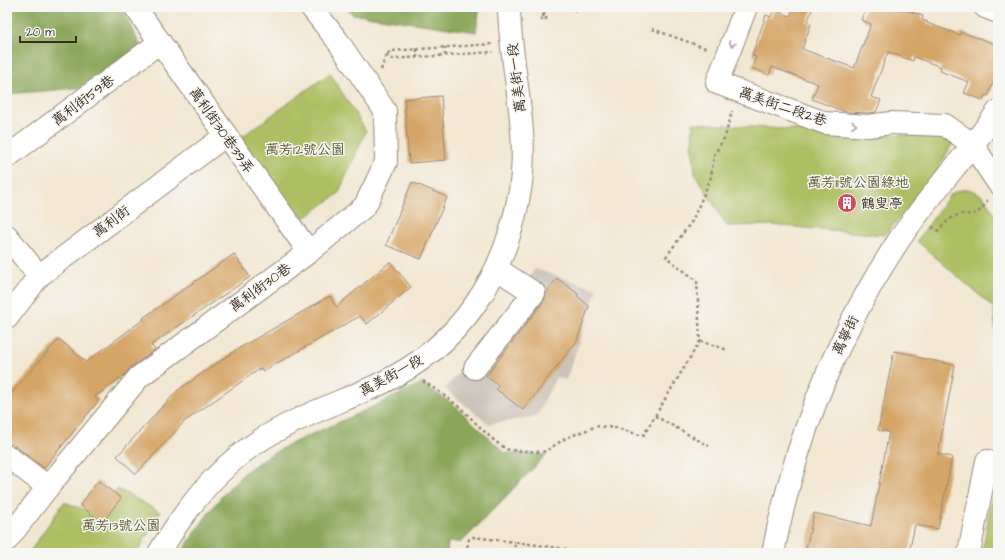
<svg xmlns="http://www.w3.org/2000/svg" width="1005" height="560" viewBox="0 0 1005 560" font-family="'Architects Daughter','LXGW WenKai TC',sans-serif">
<style>
.industrial{fill:#cbc2b8}
.green{fill:#adbf62;stroke:#747440}
.forest{fill:#8aa658;stroke:#62683b}
.building{fill:#d5a566}
.lines{fill:none;stroke-linecap:round;stroke-linejoin:round}
.minor-casing{stroke:#968878;stroke-width:24}
.path{stroke:#968878;stroke-width:2.5;stroke-dasharray:3 3;stroke-linecap:butt}
.minor{stroke:#fff;stroke-width:22}
.oneway{stroke:#a79f9a}
.labels{text-anchor:middle;stroke-width:3;stroke-linejoin:round;paint-order:stroke}
.street-label{font-size:14px;fill:#3b2a1e;stroke:#f6f6f2}
.park-label{font-size:14px;fill:#5d5732;stroke:#f6f6f2}
.poi-label{font-size:14px;fill:#3b2a1e;stroke:#f6f6f2;text-anchor:start}
</style>
<rect width="100%" height="100%" fill="#f6f6f2"/>
<filter id="ink" filterUnits="userSpaceOnUse"><feTurbulence type="fractalNoise" baseFrequency=".025" numOctaves="2"/><feDisplacementMap in="SourceGraphic" scale="8" xChannelSelector="R" yChannelSelector="G"/><feConvolveMatrix kernelMatrix="1 2 1 2 8 2 1 2 1" color-interpolation-filters="sRGB"/></filter>
<filter id="wash" filterUnits="userSpaceOnUse"><feTurbulence type="fractalNoise" baseFrequency=".012" numOctaves="4" result="noise"/><feDisplacementMap in="SourceGraphic" scale="16" xChannelSelector="R" yChannelSelector="G"/><feGaussianBlur stdDeviation="0.9" result="paint"/><feColorMatrix in="noise" values="0 0 0 0 0 0 0 0 0 0 0 0 0 0 0 0 0 1.4 0 .05"/><feComposite in="paint" operator="in"/></filter>
<g filter="url(#wash)">
<rect width="100%" height="100%" fill="#f2e7d1"/>
<!-- industrial -->
<polygon class="industrial" points="535,269 597,289 566,380 556,377 537,416 489,424 445,389 498,322"/>
<!-- green -->
<g class="green">
<polygon points="330,73 366,131 338,194 299,222 239,139"/>
<polygon points="693,123 815,131 956,137 930,183 885,235 772,225 727,226 695,174 692,142"/>
<polygon points="968,189 978,193 984,197 998,221 998,372 994,308 917,241 949,196 956,191"/>
<polygon points="998,464 998,553 982,553"/>
<polygon points="118,489 160,512 137,553 29,553 64,502 93,513"/>
</g>
<!-- forest -->
<g class="forest">
<polygon points="7,7 121,7 141,47 80,88 7,94"/>
<polygon points="346,7 480,7 476,32 352,14"/>
<path d="M421 383 454 405 505 453 546 455 462 542H448L447 553H181C200 525 218 497 243 474 268 453 298 440 328 427 359 413 391 399 421 383Z"/>
</g>
<g id="blocks">
<!-- building -->
<g class="building">
<polygon points="794,7 813,7 807,23 811,24 802,49 854,68 871,24 861,20 866,7 897,7 923,16 922,20 928,22 927,23 960,35 961,32 998,45 998,70 988,96 985,95 983,100 964,93 969,82 940,71 941,67 914,57 913,61 888,52 871,97 881,100 876,112 868,113 846,112 812,99 818,84 772,67 769,75 752,68 756,57 752,55 766,15 771,17 774,10 790,16"/>
<polygon points="441,96 446,160 409,163 404,99"/>
<polygon points="412,182 447,197 421,259 386,245"/>
<polygon points="844,195 853,197 856,205 850,211 842,210 839,202"/>
<polygon points="234,254 250,277 151,345 155,350 131,367 123,376 95,397 99,400 44,468 15,446 7,444 7,398 59,339 86,362 144,319 143,318"/>
<polygon points="390,262 411,287 367,324 360,316 263,371 261,368 185,421 136,474 117,456 178,390 236,350 330,296 336,307"/>
<polygon points="557,278 578,294 577,296 589,306 577,341 523,410 496,389 499,386 486,376 544,301 546,293"/>
<polygon points="894,351 916,355 916,357 955,365 938,454 952,457 938,529 915,525 909,553 805,553 814,513 871,526 889,432 878,430"/>
<polygon points="98,481 121,498 102,523 80,505"/>
</g>
</g>
</g>
<g filter="url(#ink)">
<use href="#blocks" fill-opacity="0" stroke="#968878" stroke-width="1"/>
<g class="lines">
<defs>
<g id="minor">
<polyline points="135,7 309,252"/>
<polyline points="746,7 717,83 825,123 868,126 891,123 945,125 972,144 998,183"/>
<polyline points="985,7 998,12"/>
<polyline points="7,157 160,42"/>
<polyline points="7,236 39,276"/>
<polyline points="7,318 39,276 226,135"/>
<polyline points="475,368 534,293 497,269"/>
<polyline points="7,456 48,487"/>
<polyline points="7,540 48,487 139,377 309,252 365,206 386,162 385,111 337,40 311,7"/>
<path d="M159 553C184 511 215 470 256 443 293 418 339 403 380 384 460 346 506 276 520 190 530 128 510 69 509 7"/>
<path d="M773 553C795 441 833 342 895 246 926 198 966 157 998 111"/>
<polyline points="969,553 987,461"/>
</g>
</defs>
<!-- minor casing -->
<use href="#minor" class="minor-casing"/>
<!-- path -->
<g class="path">
<polyline points="544,7 544,16 546,16 546,20 542,20 541,16 544,16"/>
<polyline points="569,7 572,10 575,10 576,7"/>
<polyline points="652,29 708,49"/>
<polyline points="445,47 445,55"/>
<polyline points="417,49 417,57"/>
<polyline points="386,55 392,59 493,52"/>
<polyline points="381,70 386,55 391,51 492,44"/>
<path d="M932 227 938 231C945 223 952 215 963 214 967 214 972 215 976 213 982 211 985 204 988 199"/>
<polyline points="700,341 728,350"/>
<path d="M423 381C433 388 445 395 454 403 473 417 488 440 509 450L542 452 546 451 566 438 597 426 617 428 643 436 700 341 697 281 666 257 692 221 704 194 711 177 714 155 725 137 732 111"/>
<polyline points="655,416 709,446"/>
<polyline points="466,553 469,539 473,537 515,542"/>
<polyline points="514,553 515,542 566,549 565,553"/>
</g>
<!-- minor -->
<use href="#minor" class="minor"/>
</g>
<!-- one-way arrows -->
<defs><path id="oneway-chevron" d="M-2-3.5L2.5 0L-2 3.5" fill="none" stroke-width="1.6" stroke-linecap="round" stroke-linejoin="round"/></defs>
<g class="oneway">
<use href="#oneway-chevron" transform="translate(732 44) rotate(111)"/>
<use href="#oneway-chevron" transform="translate(854 125) rotate(4)"/>
</g>
</g>
<!-- icons -->
<defs>
<symbol id="building-disc" viewBox="-11 -11 22 22"><circle r="9.5" fill="#d1495b" stroke="#f6f6f2"/><path d="M-4-6H4V6H1V3H-1V6H-4ZM-2.5-4.3h1.7v1.8h-1.7ZM.8-4.3h1.7v1.8H.8ZM-2.5-1h1.7V.8h-1.7ZM.8-1h1.7V.8H.8Z" fill="#fff"/></symbol>
</defs>
<g fill-rule="evenodd">
<use href="#building-disc" x="836" y="192" width="22" height="22"/>
</g>
<g class="labels">
<!-- street labels -->
<g class="street-label">
<text transform="translate(516 78) rotate(-97)" y="5">萬美街一段</text>
<text transform="translate(83 100) rotate(-37)" y="5">萬利街59巷</text>
<text transform="translate(783 106) rotate(19)" y="5">萬美街二段2巷</text>
<text transform="translate(222 130) rotate(55)" y="5">萬利街30巷39弄</text>
<text transform="translate(111 221) rotate(-37)" y="5">萬利街</text>
<text transform="translate(260 287) rotate(-36)" y="5">萬利街30巷</text>
<text transform="translate(845 335) rotate(-64)" y="5">萬寧街</text>
<text transform="translate(391 375) rotate(-29)" y="5">萬美街一段</text>
</g>
<!-- park labels -->
<g class="park-label">
<text x="305" y="154">萬芳12號公園</text>
<text x="858" y="187">萬芳11號公園綠地</text>
<text x="121" y="530">萬芳13號公園</text>
</g>
<!-- poi labels -->
<g class="poi-label">
<text x="861" y="208">鶴叟亭</text>
</g>
</g>
<!-- margin -->
<rect width="1005" height="560" fill="none" stroke="#f6f6f2" stroke-width="24"/>
<!-- scale -->
<path d="M20 36v6h56v-6" fill="none" stroke="#3b2a1e" stroke-width="2"/>
<text x="26" y="36" font-size="12" fill="#3b2a1e" stroke="#f6f6f2" stroke-width="3" paint-order="stroke">20 m</text>
</svg>
